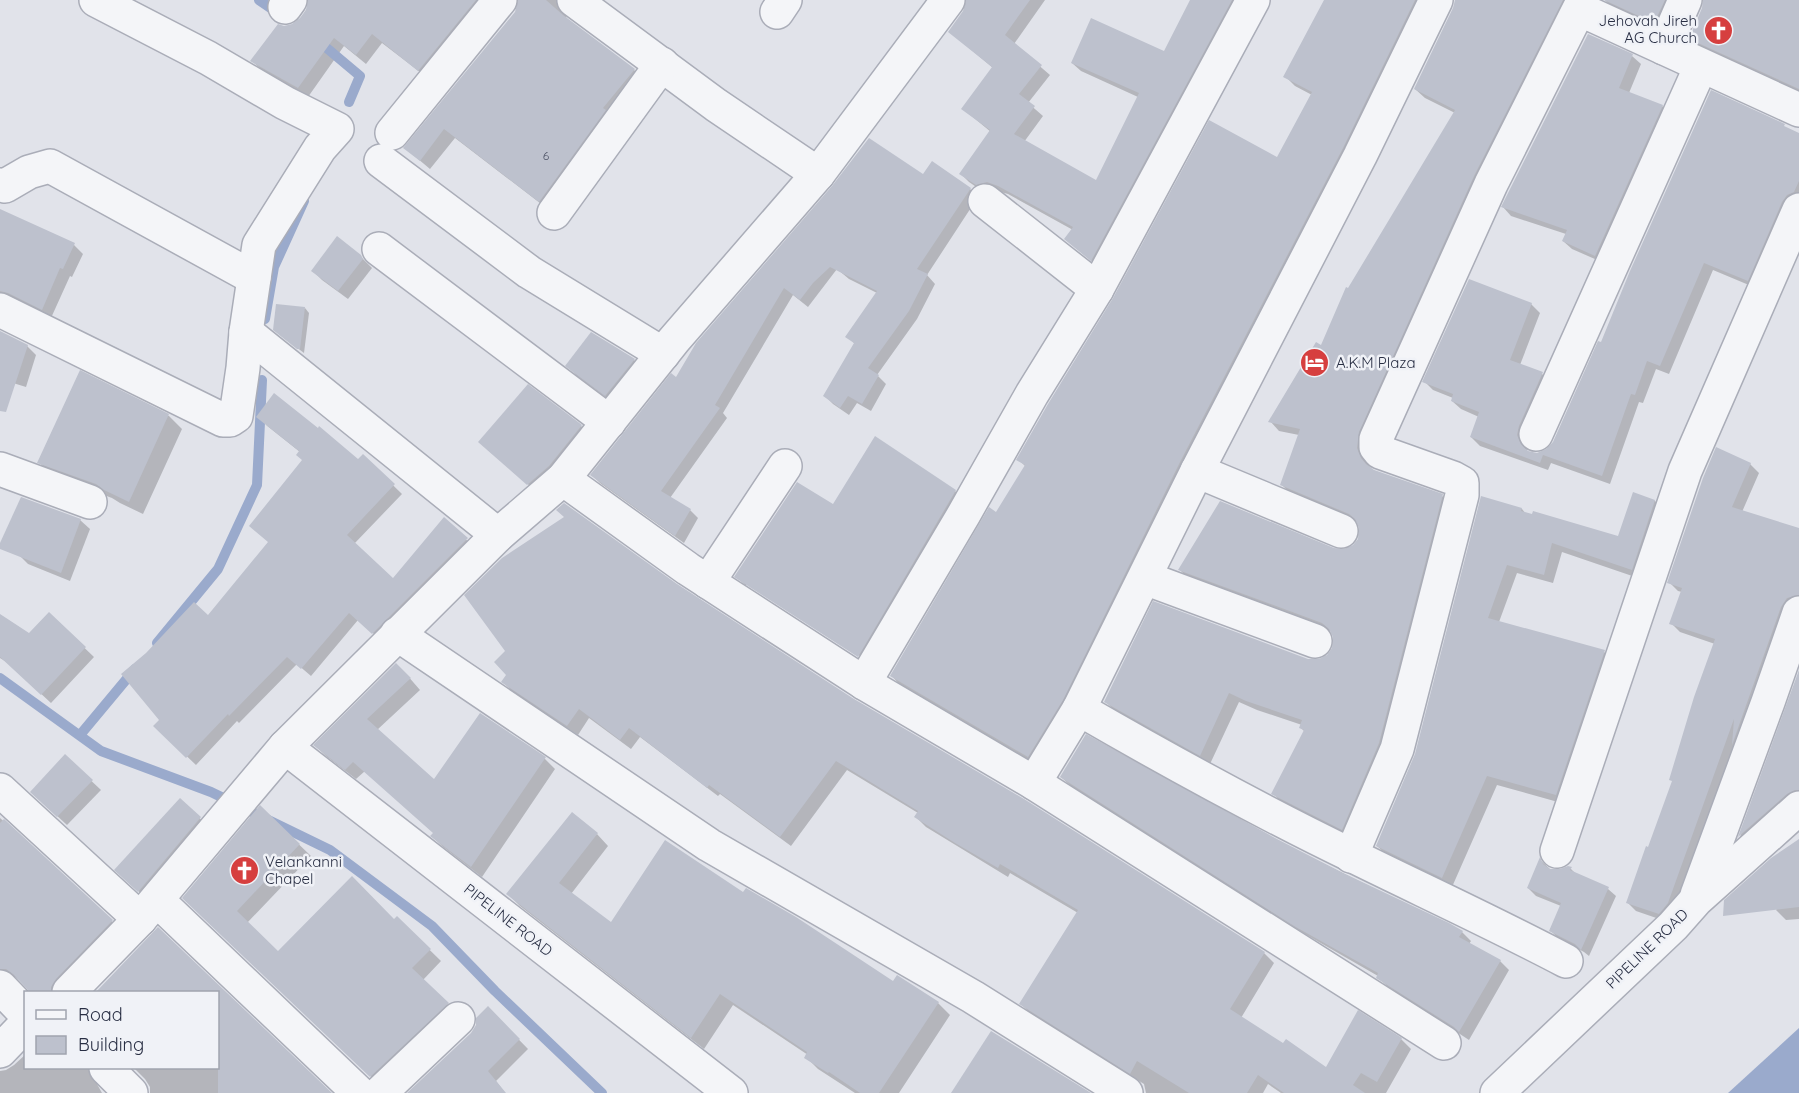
<svg xmlns="http://www.w3.org/2000/svg" width="1799" height="1093" viewBox="0 0 1799 1093" font-family="Quicksand,sans-serif">
<style>
.water{fill:#9aaacc}
.shadow{fill:#0003;fill-rule:evenodd}
.lines{fill:none;stroke-linecap:round;stroke-linejoin:round}
.stream{stroke:#9aaacc;stroke-width:10}
.building{fill:#bdc1cd}
.minor-casing{stroke:#aaadb8;stroke-width:36}
.minor{stroke:#f4f5f8;stroke-width:33}
.labels{text-anchor:middle;stroke-width:5;stroke-linejoin:round;paint-order:stroke}
.number-label{font-size:12px;fill:#4d5366}
.poi-label{font-size:15px;fill:#282e43;stroke:#f0f2f7;text-anchor:start}
.street-label{font-size:15px;fill:#282e43;stroke:#f0f2f7}
</style>
<rect width="100%" height="100%" fill="#e1e3ea"/>
<!-- water -->
<polygon class="water" points="1799,1028 1799,1093 1728,1093"/>
<!-- shadow -->
<g class="shadow">
<polygon points="310,0 493,0 429,79 382,43 366,64 344,46 308,97 262,70 252,61 284,27 293,26 301,19 310,3"/>
<polygon points="520,0 568,0 564,9 567,20 634,70 644,79 549,210 455,138 430,169 405,148 516,13"/>
<polygon points="968,0 1045,0 1014,44 1050,75 1028,103 1043,116 1024,142 1096,182 1138,97 1081,71 1072,63 1165,53 1202,0 1245,0 1100,268 1066,239 1073,230 1008,194 997,191 985,193 969,182 961,174 991,132 963,109 993,68 950,32 965,11"/>
<polygon points="1325,0 1430,0 1037,766 901,686 892,676 1026,467 1018,459 1277,159 1312,95 1295,86 1285,76"/>
<polygon points="1456,0 1584,0 1366,458 1370,469 1442,496 1452,505 1388,753 1352,838 1282,803 1273,793 1305,732 1301,728 1302,725 1257,710 1239,702 1210,764 1115,711 1105,701 1308,660 1319,661 1328,656 1334,649 1335,637 1333,632 1189,579 1180,570 1333,550 1344,551 1354,547 1359,539 1361,528 1359,523 1292,495 1282,485 1299,435 1279,431 1270,421 1322,347 1349,290 1455,113 1425,98 1415,89 1454,8"/>
<polygon points="1605,0 1681,0 1665,33 1613,9"/>
<polygon points="1705,0 1799,0 1799,94 1701,49 1690,38 1704,8"/>
<polygon points="1632,56 1641,64 1629,93 1662,106 1671,114 1604,263 1572,249 1563,241 1566,234 1511,216 1503,207"/>
<polygon points="1799,134 1799,202 1756,288 1713,270 1669,374 1656,369 1643,403 1639,402 1610,484 1551,463 1548,470 1480,446 1471,437 1479,417 1461,409 1452,401 1453,398 1433,390 1424,381 1531,304 1540,313 1520,365 1542,374 1551,382 1525,445 1528,453 1539,454 1548,450 1554,442 1602,344"/>
<polygon points="924,176 970,189 978,197 927,275 935,284 917,319 877,375 886,384 871,411 857,403 849,415 833,404 825,396 855,344 847,336 877,293 849,279 837,269 808,307 793,295 723,413 727,418 670,498 690,510 698,518 684,543 600,483 592,475 676,379 698,344"/>
<polygon points="0,211 74,245 83,254 72,277 70,276 51,318 0,303"/>
<polygon points="360,256 372,268 348,299 322,280 313,271"/>
<polygon points="305,308 309,313 304,353 279,334"/>
<polygon points="0,333 27,346 36,355 26,387 0,379"/>
<polygon points="634,360 643,369 615,404 576,375 567,365"/>
<polygon points="80,372 169,416 182,429 143,514 120,503 112,498 52,476 39,462"/>
<polygon points="528,386 581,426 589,434 537,492 488,450"/>
<polygon points="266,425 358,461 363,456 402,494 354,544 393,580 444,519 475,548 382,641 358,620 311,676 297,664 239,723 237,721 196,765 155,726 161,720 208,617 270,543 304,460 300,452"/>
<polygon points="1750,464 1759,473 1742,512 1799,529 1799,606 1677,912 1668,922 1636,911 1627,902 1649,849 1673,782 1715,644 1680,632 1671,623 1682,592 1678,591 1669,582"/>
<path d="M955 491 966 502 869 666 747 587 736 576 833 506ZM746 583 865 659 863 662 746 586Z"/>
<polygon points="1634,494 1655,501 1664,511 1641,579 1562,552 1553,583 1517,573 1499,622 1604,652 1614,661 1565,804 1497,785 1452,887 1387,855 1377,846 1417,754 1482,498 1522,509 1526,514 1619,538"/>
<polygon points="80,520 90,529 70,581 28,564 19,555"/>
<polygon points="676,585 853,700 1264,953 1274,963 1241,1018 1284,1045 1327,1069 1401,1039 1411,1049 1386,1093 1281,1093 1268,1084 1263,1093 1146,1093 1144,1084 1031,1014 1021,1004 1078,913 1010,873 1008,877 926,827 916,817 918,813 847,770 791,846 720,794 718,796 640,737 631,749 589,718 578,735 513,692 503,682"/>
<polygon points="49,614 94,657 51,703 8,663 0,658 0,616 29,635"/>
<polygon points="1799,673 1799,800 1748,845 1740,837"/>
<polygon points="407,675 420,690 377,730 434,781 480,715 545,759 555,769 482,877 442,846 432,836 434,833 365,771 356,779 326,756 315,745"/>
<polygon points="65,756 101,790 67,825 41,801"/>
<polygon points="1061,777 1274,839 1462,932 1471,941 1469,944 1500,961 1509,970 1469,1040 1387,986 1378,977 1378,976 1305,934 1071,786"/>
<polygon points="180,800 209,827 148,900 125,879"/>
<polygon points="260,807 311,856 247,923 278,953 394,922 397,918 441,961 423,980 459,1016 382,1087 196,909"/>
<polygon points="0,818 121,930 62,992 33,992 23,982 15,977 7,977 0,971"/>
<polygon points="597,834 608,846 571,894 611,924 744,894 893,983 897,977 938,1003 950,1015 899,1093 855,1093 818,1069 806,1057 808,1055 733,1005 704,1049 520,906 508,894"/>
<polygon points="1540,860 1551,870 1571,869 1577,875 1608,889 1616,896 1589,956 1584,952 1558,938 1550,930 1561,906 1536,896 1528,888"/>
<polygon points="1799,881 1799,919 1786,920 1776,910"/>
<polygon points="158,929 330,1093 150,1093 150,1087 145,1079 134,1068 218,1068 218,992"/>
<polygon points="488,1008 528,1049 496,1081 505,1093 409,1093 472,1034"/>
<polygon points="26,1054 26,1068 100,1068 97,1072 97,1084 102,1093 0,1093 0,1071 6,1070 14,1065"/>
</g>
<g class="lines">
<!-- stream -->
<g class="stream">
<polyline points="259,0 281,15"/>
<polyline points="316,39 360,76 349,102"/>
<polyline points="265,319 274,267 304,201"/>
<polyline points="157,643 218,569 257,485 262,380"/>
<polyline points="0,678 101,751 211,792 330,850 432,926 495,991 602,1093"/>
<polyline points="80,735 135,669"/>
</g>
</g>
<!-- building -->
<g class="building">
<polygon points="308,0 476,0 418,71 372,34 356,55 334,38 298,88 250,61 278,24 284,26 292,24 300,18 306,10"/>
<polygon points="518,0 546,0 563,15 635,69 603,108 606,110 539,202 444,129 420,161 403,148 515,12"/>
<polygon points="966,0 1030,0 1005,35 1042,65 1019,94 1035,106 1014,134 1096,180 1139,93 1071,63 1091,18 1164,51 1190,0 1232,0 1091,261 1064,239 1073,227 998,186 987,182 976,185 959,174 990,130 961,109 992,67 948,32 963,11"/>
<polygon points="1324,0 1415,0 1343,148 1180,462 1063,700 1028,757 890,676 989,507 996,512 1025,465 1016,460 1048,404 1113,298 1209,120 1277,157 1312,92 1283,77"/>
<polygon points="1455,0 1563,0 1474,176 1359,432 1357,448 1361,458 1366,464 1374,470 1443,494 1379,743 1342,830 1271,794 1304,730 1299,728 1302,720 1246,701 1229,693 1200,756 1104,702 1153,601 1308,659 1319,659 1327,655 1332,648 1333,637 1329,629 1322,623 1178,570 1220,501 1334,548 1344,549 1353,545 1358,539 1359,528 1355,519 1349,514 1280,485 1300,429 1268,422 1316,342 1321,345 1346,287 1348,288 1455,110 1414,89 1453,8"/>
<polygon points="1604,0 1665,0 1654,23"/>
<polygon points="1703,0 1799,0 1799,89 1689,39 1702,8"/>
<polygon points="1588,34 1633,54 1619,88 1663,105 1595,256 1562,241 1567,230 1501,207"/>
<polygon points="1711,90 1785,124 1784,126 1799,133 1799,181 1794,192 1787,195 1782,202 1748,281 1704,263 1660,366 1647,361 1635,395 1631,394 1602,476 1543,455 1540,463 1470,437 1479,412 1451,401 1453,394 1422,382 1469,279 1532,303 1510,360 1543,372 1519,426 1517,435 1521,444 1528,451 1537,453 1546,449 1553,442 1598,341 1601,342 1630,271"/>
<polygon points="869,138 923,174 932,161 971,188 917,269 928,274 909,311 868,368 879,375 862,404 848,396 840,408 823,396 854,343 845,337 877,291 830,267 813,283 800,300 784,288 715,405 720,408 661,491 691,509 675,536 590,475 671,373 676,377 696,343 832,186"/>
<polygon points="0,209 75,243 63,269 60,268 42,310 8,293 0,291"/>
<polygon points="337,236 361,255 363,259 338,291 311,271"/>
<polygon points="276,304 305,307 300,349 297,349 273,330"/>
<polygon points="0,331 28,345 6,412 0,411"/>
<polygon points="591,332 635,359 605,396 565,366"/>
<polygon points="80,370 169,414 129,502 104,490 96,484 37,463"/>
<polygon points="528,384 582,425 549,466 527,485 478,442"/>
<polygon points="274,393 318,428 319,426 358,459 363,454 395,484 347,535 393,578 444,517 468,538 372,634 349,613 301,669 287,657 229,716 228,714 186,758 153,726 159,720 121,674 146,653 194,602 208,615 268,542 249,526 302,460 296,455 299,451 256,417"/>
<polygon points="875,436 956,490 858,657 734,577 797,482 833,504"/>
<polygon points="1716,447 1751,463 1732,507 1799,528 1799,595 1787,598 1781,607 1732,745 1734,719 1668,903 1659,914 1626,903 1646,846 1648,847 1672,781 1669,780 1694,697 1715,639 1669,624 1682,588 1667,583 1703,478"/>
<polygon points="1633,492 1655,500 1632,570 1552,543 1544,575 1507,565 1488,618 1605,650 1556,795 1487,776 1442,878 1376,846 1415,754 1481,496 1522,508 1521,511 1532,514 1533,511 1618,536"/>
<polygon points="21,497 81,519 61,573 0,549 0,543"/>
<polygon points="564,503 677,584 854,699 1024,799 1265,952 1230,1009 1283,1043 1286,1039 1326,1067 1358,1010 1402,1038 1377,1082 1361,1073 1353,1085 1365,1093 1284,1093 1258,1075 1247,1093 1189,1093 1137,1061 1130,1074 1019,1004 1078,910 1000,864 998,868 955,843 914,817 918,811 836,761 780,837 709,785 707,788 629,728 620,740 579,709 567,726 501,682 506,675 494,662 505,651 464,595 502,558 564,517 556,510"/>
<polygon points="49,612 86,647 41,695 0,657 0,614 29,633"/>
<polygon points="396,663 411,678 367,719 434,779 480,713 546,757 471,867 430,836 433,833 353,762 345,770 313,745"/>
<polygon points="1799,670 1799,790 1795,790 1787,794 1738,837"/>
<polygon points="1086,734 1275,838 1343,873 1449,923 1463,931 1459,937 1501,960 1459,1032 1454,1027 1376,978 1378,973 1294,926 1060,777"/>
<polygon points="65,754 93,780 57,817 30,792"/>
<polygon points="180,798 201,817 138,892 114,870"/>
<polygon points="260,805 300,844 237,911 278,951 352,876 394,919 397,916 431,949 412,968 449,1003 370,1077 182,898"/>
<polygon points="572,812 598,833 559,883 611,922 665,840 743,892 746,888 796,917 893,981 897,975 939,1002 879,1093 860,1093 829,1072 828,1073 804,1058 807,1052 720,994 691,1038 506,894"/>
<polygon points="4,819 113,920 56,979 51,987 51,993 31,993 13,974 6,969 0,969 0,823"/>
<polygon points="1799,839 1799,907 1723,916 1724,900 1771,858"/>
<polygon points="1540,857 1543,864 1550,869 1560,869 1568,866 1572,867 1570,870 1609,887 1581,950 1575,944 1549,931 1561,903 1527,888"/>
<polygon points="158,927 332,1093 218,1093 218,993 95,993"/>
<polygon points="488,1006 520,1039 488,1071 506,1093 407,1093 471,1033 476,1025 476,1018"/>
<polygon points="991,1031 1091,1093 951,1093"/>
</g>
<g class="lines">
<defs>
<g id="minor">
<polyline points="574,0 716,105 818,174"/>
<polyline points="285,7 290,0"/>
<polyline points="777,12 785,0"/>
<polyline points="1664,48 1685,0"/>
<polyline points="392,133 500,0"/>
<polyline points="381,161 529,272 663,354"/>
<polyline points="0,185 5,186 29,172 50,166 254,278"/>
<polyline points="985,201 1097,289"/>
<polyline points="554,213 662,64"/>
<polyline points="379,249 609,422"/>
<polyline points="0,310 223,420 230,420 236,416 243,368 246,332 259,245 320,148 337,129 285,103 208,58 96,0"/>
<polyline points="246,332 498,535"/>
<polyline points="1536,434 1701,66"/>
<polyline points="0,469 90,502"/>
<polyline points="1197,471 1341,531"/>
<polyline points="563,479 688,569 864,683 1034,783 1444,1043"/>
<polyline points="1145,578 1315,641"/>
<polyline points="708,582 785,466"/>
<polyline points="397,634 709,845 973,997 1126,1093"/>
<polyline points="864,683 964,514 1032,394 1097,289 1253,0"/>
<path d="M1079 709C1169 761 1260 811 1353 856 1424 891 1496 924 1566 961"/>
<polyline points="285,747 731,1093"/>
<polyline points="1034,783 1079,709 1197,471 1360,156 1436,0"/>
<polyline points="0,790 140,919"/>
<polyline points="1557,851 1685,471 1799,210"/>
<polyline points="1351,856 1397,749 1462,495 1462,483 1453,478 1380,452 1376,447 1376,439 1491,184 1579,9 1799,110"/>
<polyline points="1697,895 1768,702 1799,613"/>
<polyline points="157,900 359,1093"/>
<polyline points="0,987 26,1014"/>
<polyline points="69,992 140,919 285,747 498,535 563,479 674,340 818,174 948,0"/>
<polyline points="0,1051 26,1024"/>
<polyline points="106,1068 131,1093"/>
<polyline points="380,1093 458,1019"/>
<polyline points="1497,1093 1673,926 1696,900 1799,808"/>
</g>
</defs>
<!-- minor casing -->
<use href="#minor" class="minor-casing"/>
<!-- minor -->
<use href="#minor" class="minor"/>
</g>
<!-- icons -->
<defs>
<symbol id="church-disc" viewBox="-11 -11 22 22"><circle r="9.5" fill="#d63f3f" stroke="#f0f2f7"/><path d="M-1.2-6h2.4v3.5h3.3v2.4h-3.3V6h-2.4V-.1h-3.3v-2.4h3.3Z" fill="#fff"/></symbol>
<symbol id="hotel-disc" viewBox="-11 -11 22 22"><circle r="9.5" fill="#d63f3f" stroke="#f0f2f7"/><path d="M-6-4.5h1.5V1H6V5H4.5V3h-9V5H-6ZM-4 0a1.8 1.8 0 1 1 3.6 0ZM.5 0V-2.5h3Q6-2.5 6 0Z" fill="#fff"/></symbol>
</defs>
<g fill-rule="evenodd">
<use href="#church-disc" x="1702" y="14" width="33" height="33"/>
<use href="#hotel-disc" x="1298" y="346" width="33" height="33"/>
<use href="#church-disc" x="228" y="854" width="33" height="33"/>
</g>
<g class="labels">
<!-- number labels -->
<g class="number-label">
<text x="546" y="160">6</text>
</g>
<!-- poi labels -->
<g class="poi-label">
<text x="1697" y="26" text-anchor="end">Jehovah Jireh<tspan x="1697" dy="17">AG Church</tspan></text>
<text x="1336" y="368">A.K.M Plaza</text>
<text x="265" y="867">Velankanni<tspan x="265" dy="17">Chapel</tspan></text>
</g>
<!-- street labels -->
<g class="street-label">
<text transform="translate(508 920) rotate(38)" y="5">PIPELINE ROAD</text>
<text transform="translate(1647 949) rotate(-44)" y="5">PIPELINE ROAD</text>
</g>
</g>
<!-- legend -->
<rect x="24" y="991" width="195" height="78" fill="#f0f2f7" stroke="#a0a4af" stroke-width="1.5"/>
<rect x="36" y="1010" width="30" height="9" fill="#f4f5f8" stroke="#a0a4af" stroke-width="1.5"/>
<text x="78" y="1021" font-size="18" fill="#282e43">Road</text>
<rect x="36" y="1036" width="30" height="18" fill="#bdc1cd" stroke="#a0a4af" stroke-width="1.5"/>
<text x="78" y="1051" font-size="18" fill="#282e43">Building</text>
</svg>
